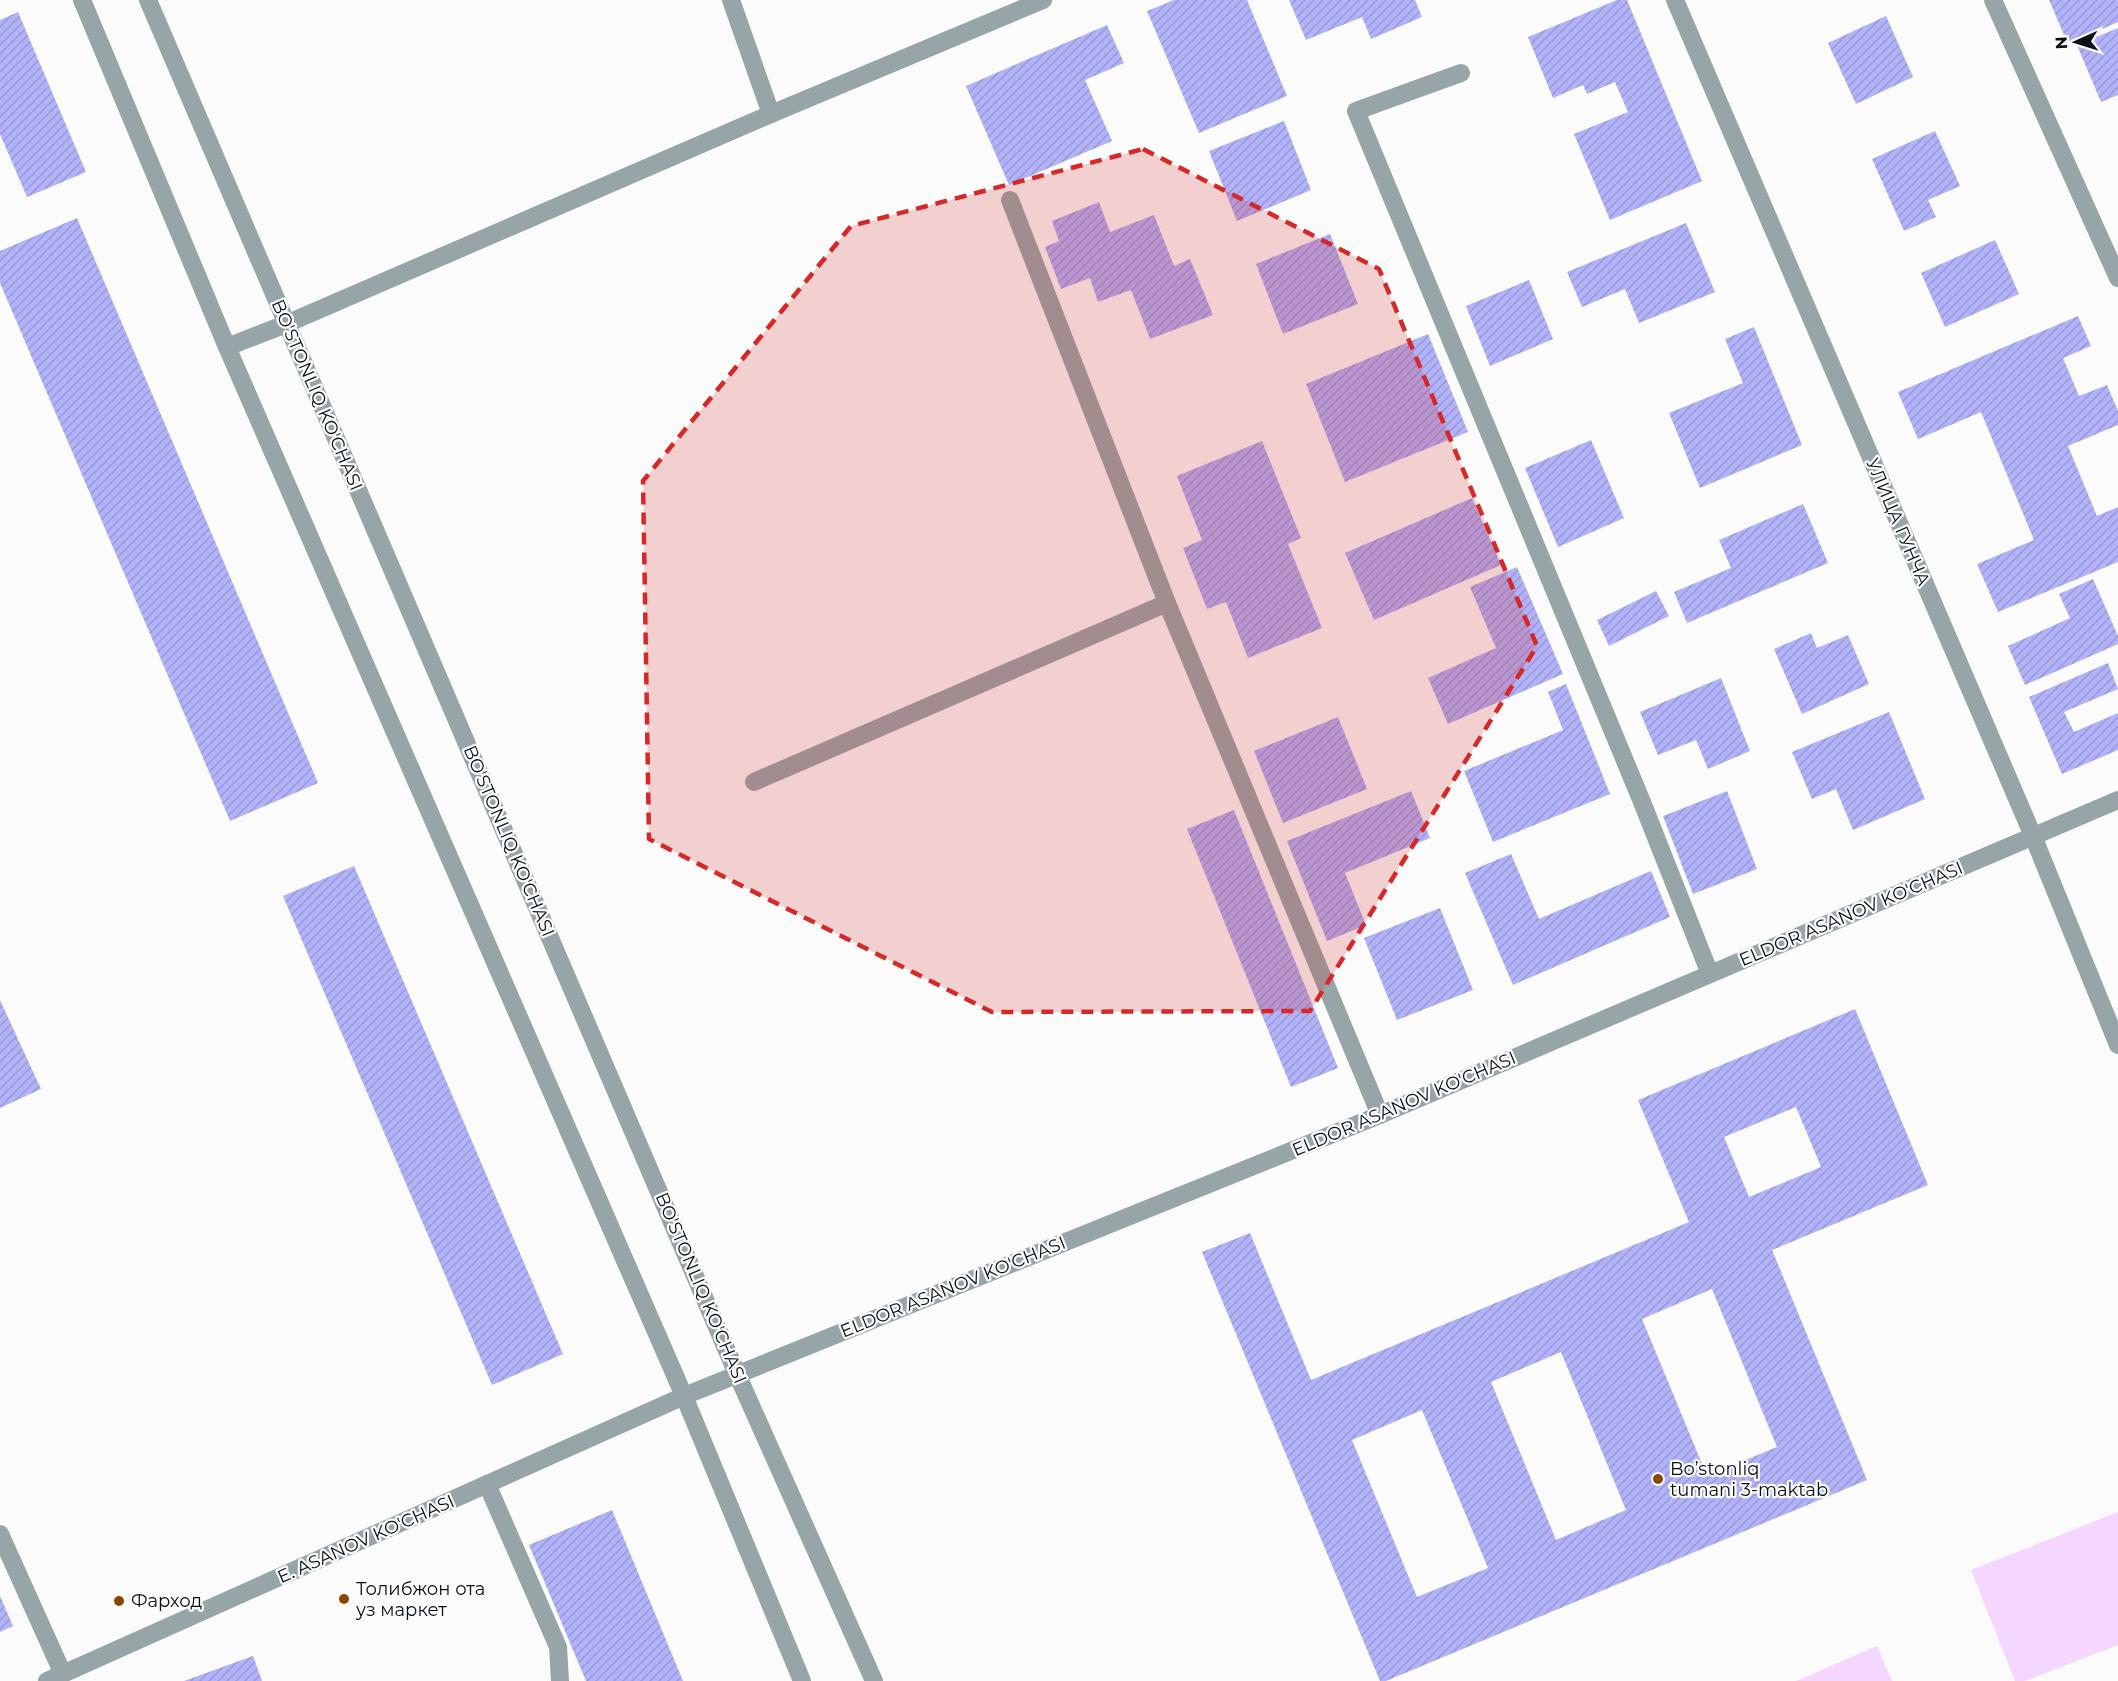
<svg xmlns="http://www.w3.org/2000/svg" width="2118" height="1681" viewBox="0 0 2118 1681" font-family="Montserrat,sans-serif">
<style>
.garden{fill:#f5d6fe}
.building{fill:url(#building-hatch);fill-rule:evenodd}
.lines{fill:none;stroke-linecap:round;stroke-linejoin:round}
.lane{stroke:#97a5a9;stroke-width:18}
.street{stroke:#97a5a9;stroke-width:18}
.marked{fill:#d62828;fill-opacity:0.2;stroke:#d62828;stroke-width:4.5;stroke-dasharray:12 8;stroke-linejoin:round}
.poi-dot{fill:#864a03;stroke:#fbfbfb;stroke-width:2}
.labels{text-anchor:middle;stroke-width:4.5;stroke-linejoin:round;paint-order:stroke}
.street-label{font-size:18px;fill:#091018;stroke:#fbfbfb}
.poi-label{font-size:18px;fill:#091018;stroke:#fbfbfb;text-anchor:start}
</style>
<defs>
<pattern id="building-hatch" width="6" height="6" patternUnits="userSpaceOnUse" patternTransform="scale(1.5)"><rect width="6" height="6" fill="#b2b2f9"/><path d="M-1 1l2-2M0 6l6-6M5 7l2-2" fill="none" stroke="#9898d5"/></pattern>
</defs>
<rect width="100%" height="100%" fill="#fbfbfb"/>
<!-- garden -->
<g class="garden">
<polygon points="2118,1512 2118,1645 2025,1681 2015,1681 1971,1570"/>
<polygon points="1877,1646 1892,1681 1796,1681"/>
</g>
<!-- building -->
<g class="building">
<polygon points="1174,0 1247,0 1287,96 1199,133 1147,11"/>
<polygon points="1289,0 1415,0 1422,17 1371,39 1362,17 1306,40"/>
<polygon points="1617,0 1627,0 1702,181 1610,220 1574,134 1628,112 1615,82 1587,94 1583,85 1553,98 1528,37"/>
<polygon points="2049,0 2118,0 2118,22 2068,44"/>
<polygon points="18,12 86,172 27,197 0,134 0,20"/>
<polygon points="1886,16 1913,77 1856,104 1828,43"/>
<polygon points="1107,25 1124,63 1085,80 1112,141 1009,185 966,86"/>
<polygon points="2118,28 2118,95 2101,102 2077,45"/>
<polygon points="1284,121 1311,190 1237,221 1209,151"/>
<polygon points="1935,131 1960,186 1928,200 1936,217 1904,231 1872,159"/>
<polygon points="1099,202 1110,232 1154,215 1174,266 1190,259 1213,315 1150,339 1131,290 1098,302 1090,278 1061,289 1045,247 1059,241 1052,221"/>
<polygon points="77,218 318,783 230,821 0,283 0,251"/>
<polygon points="1686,223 1715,292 1639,323 1625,289 1582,307 1567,272"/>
<polygon points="1330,234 1358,304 1283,334 1256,264"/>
<polygon points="1995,240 2019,294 1945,327 1921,273"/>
<polygon points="1529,280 1553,339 1490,366 1466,306"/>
<polygon points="2078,316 2091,346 2063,358 2079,396 2107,385 2118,411 2118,425 2068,446 2097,516 2118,507 2118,562 1998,612 1977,564 2034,540 1981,412 1918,439 1898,392"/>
<polygon points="1754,327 1802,445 1700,488 1669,413 1743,383 1725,339"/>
<polygon points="1428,334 1468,432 1345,482 1306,384"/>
<polygon points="1591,440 1624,518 1558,547 1525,468"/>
<polygon points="1262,441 1301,538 1288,544 1322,628 1248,658 1226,602 1207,609 1183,548 1202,540 1177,476"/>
<polygon points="1472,498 1501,565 1374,620 1345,553"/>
<polygon points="1803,504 1828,563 1687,623 1674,592 1731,568 1719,540"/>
<polygon points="1517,567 1563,674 1448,724 1428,678 1496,648 1470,587"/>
<polygon points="2093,579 2118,636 2118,644 2025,685 2008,646 2070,618 2059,594"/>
<polygon points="1656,591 1669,616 1609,646 1597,620"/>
<polygon points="1811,633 1817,648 1848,635 1869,684 1802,714 1774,649"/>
<polygon points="2108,663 2118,689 2064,712 2074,732 2118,713 2118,750 2062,774 2029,697"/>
<polygon points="1721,678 1750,751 1708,769 1696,740 1658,755 1640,712"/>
<polygon points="1566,684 1610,794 1493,842 1464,771 1563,730 1548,692"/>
<polygon points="1889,712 1925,799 1853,830 1836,789 1812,799 1792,752"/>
<polygon points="1338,717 1367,789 1283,823 1254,751"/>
<polygon points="1411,791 1430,838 1345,873 1366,925 1327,941 1287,841"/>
<polygon points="1727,791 1757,869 1693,894 1663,816"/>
<polygon points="1234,810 1338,1068 1291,1087 1187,829"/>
<polygon points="1511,854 1539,919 1651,871 1670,917 1513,985 1465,873"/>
<polygon points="354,866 563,1354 492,1385 283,896"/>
<polygon points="1440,908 1473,990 1397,1020 1364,938"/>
<polygon points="0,1000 41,1089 0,1108"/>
<path d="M1855 1009 1928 1185 1772 1250 1867 1480 1386 1681H1380L1202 1252 1250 1233 1311 1380 1689 1222 1638 1100ZM1796 1107 1821 1167 1749 1197 1724 1137ZM1712 1289 1777 1447 1707 1476 1642 1319ZM1561 1352 1626 1510 1556 1540 1491 1382ZM1422 1410 1488 1568 1417 1597 1352 1440Z"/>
<polygon points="612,1510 683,1681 586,1681 529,1545"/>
<polygon points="0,1596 13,1626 0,1632"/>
<polygon points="253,1656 262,1681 184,1681"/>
</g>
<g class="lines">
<!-- lane -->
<g class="lane">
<polyline points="1010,200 1167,603"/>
<polyline points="487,1484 558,1647 560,1681"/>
<polyline points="0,1534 63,1674"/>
</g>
<!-- street -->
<g class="street">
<polyline points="82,0 227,347 684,1396 802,1681"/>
<polyline points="148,0 737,1374 874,1681"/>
<polyline points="731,0 771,114"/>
<polyline points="1675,0 2033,836 2118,1045"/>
<polyline points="1993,0 2118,278"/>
<polyline points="1461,73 1356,111 1642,802 1710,974"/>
<polyline points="227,347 286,324 771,114 1043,0"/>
<polyline points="754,782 1167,603 1380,1115"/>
<polyline points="47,1681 684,1396 1380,1115 2118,800"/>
</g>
</g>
<!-- marked area -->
<path class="marked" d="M1143 149 1379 269 1537 646 1310 1011 992 1012 649 839 643 481 851 226Z"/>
<!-- markers -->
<g class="poi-dot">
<circle cx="1658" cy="1479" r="6"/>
<circle cx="344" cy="1599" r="6"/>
<circle cx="119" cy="1601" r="6"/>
</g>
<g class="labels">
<!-- street labels -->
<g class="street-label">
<text transform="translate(317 395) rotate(67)" y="6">BO'STONLIQ KO'CHASI</text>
<text transform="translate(1898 522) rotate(67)" y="6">УЛИЦА ГУНЧА</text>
<text transform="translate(509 841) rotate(67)" y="6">BO'STONLIQ KO'CHASI</text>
<text transform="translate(1851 914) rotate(-23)" y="6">ELDOR ASANOV KO'CHASI</text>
<text transform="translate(1404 1104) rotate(-23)" y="6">ELDOR ASANOV KO'CHASI</text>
<text transform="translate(953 1287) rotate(-22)" y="6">ELDOR ASANOV KO'CHASI</text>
<text transform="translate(701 1288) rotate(67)" y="6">BO'STONLIQ KO'CHASI</text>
<text transform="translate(366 1539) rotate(-24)" y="6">E. ASANOV KO'CHASI</text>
</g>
<!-- poi labels -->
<g class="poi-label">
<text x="1670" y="1475">Bo’stonliq<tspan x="1670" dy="21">tumani 3-maktab</tspan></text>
<text x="356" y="1595">Толибжон ота<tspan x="356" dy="21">уз маркет</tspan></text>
<text x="131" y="1607">Фарход</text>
</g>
</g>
<!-- north arrow -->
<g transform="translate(2076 42) rotate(267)" stroke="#fbfbfb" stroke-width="4.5" paint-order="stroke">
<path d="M0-4.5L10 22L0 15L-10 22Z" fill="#091018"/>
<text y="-9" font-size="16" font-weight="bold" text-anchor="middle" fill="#091018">N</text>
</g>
</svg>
